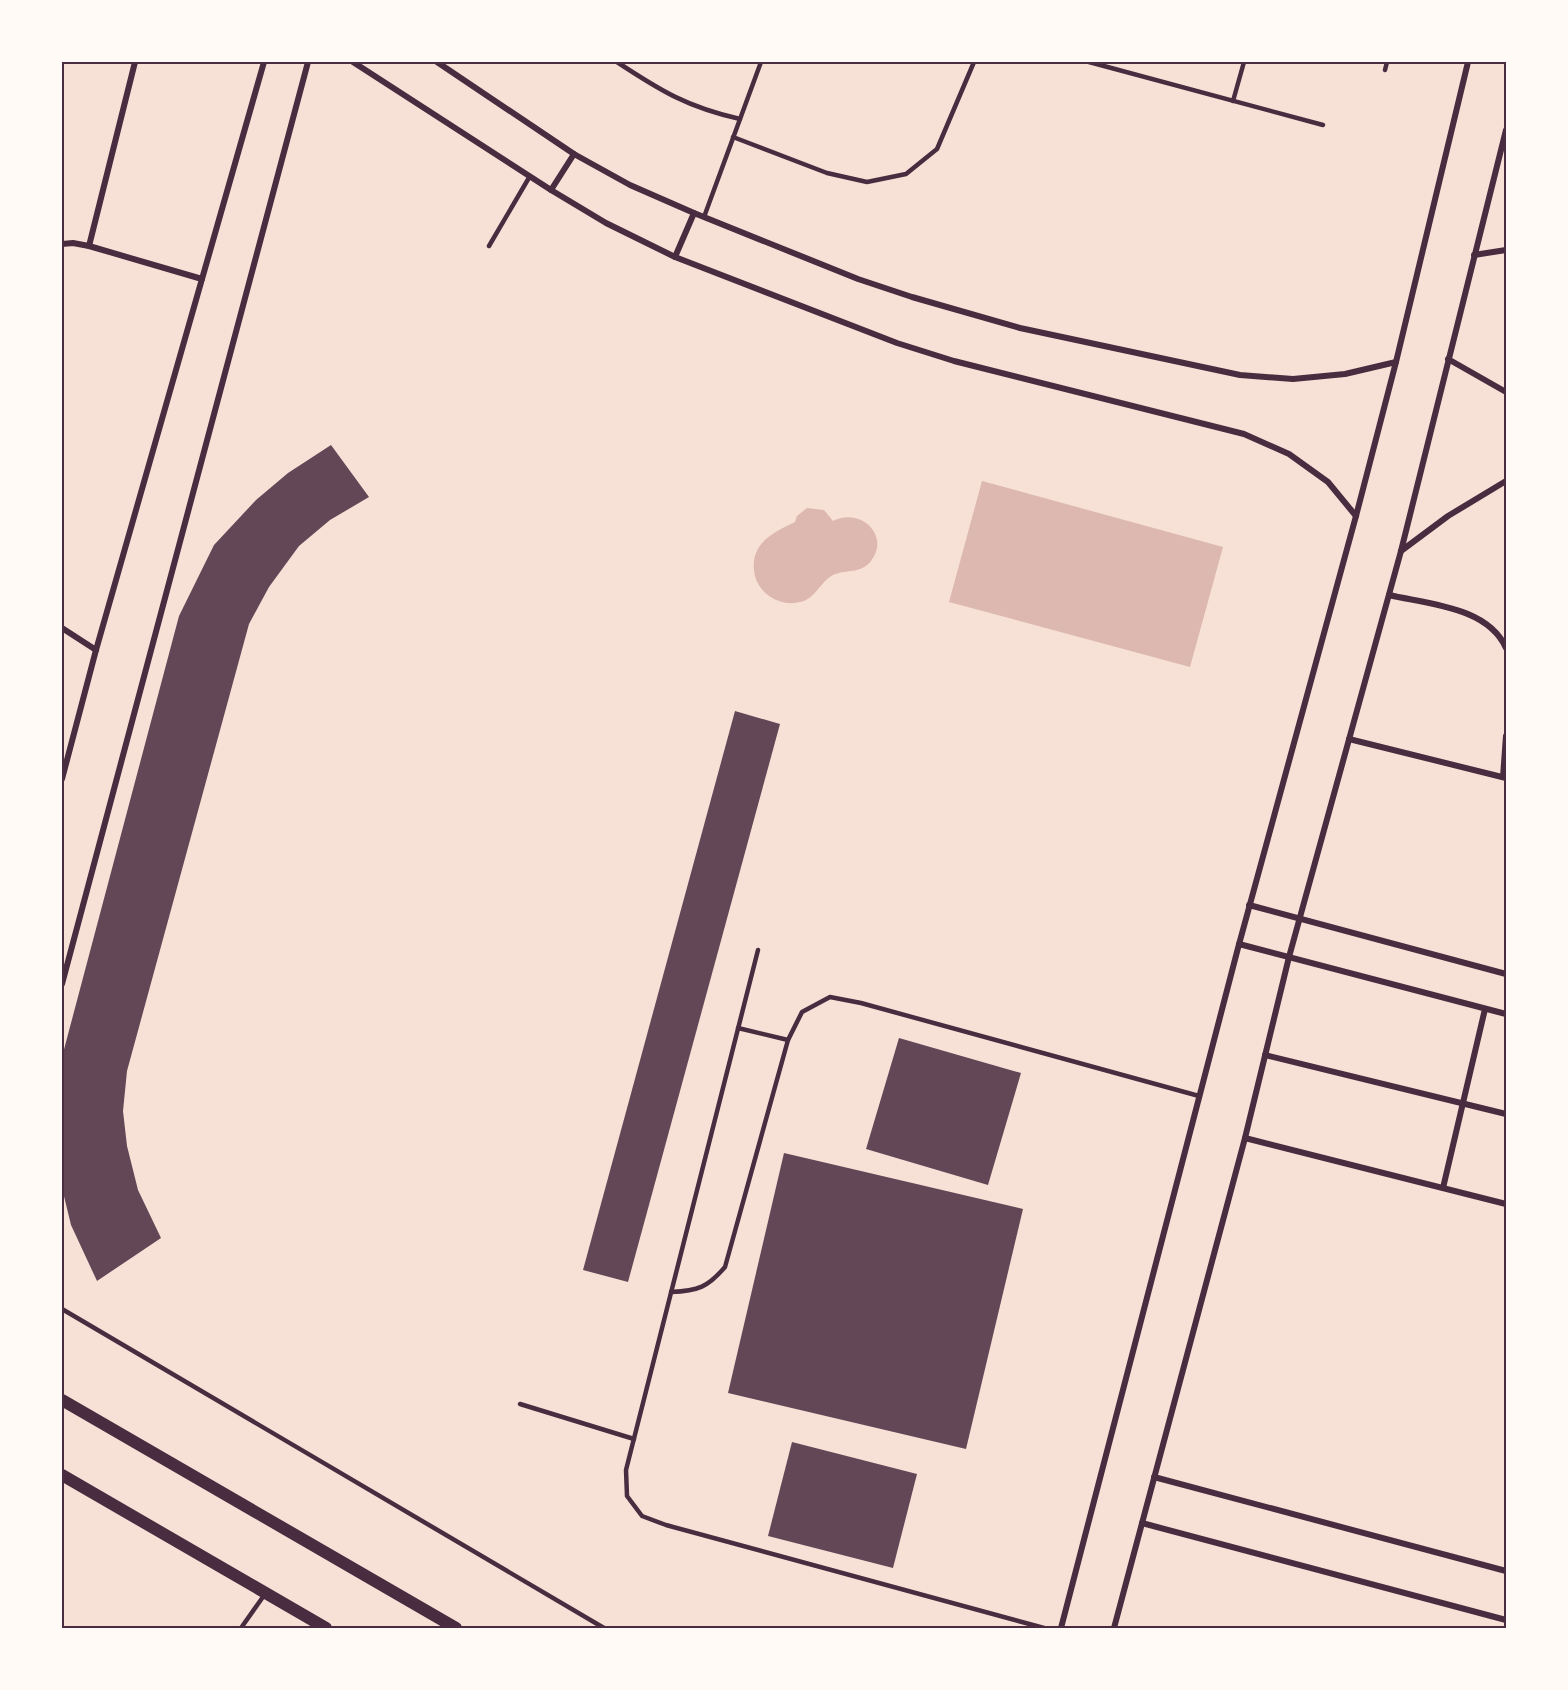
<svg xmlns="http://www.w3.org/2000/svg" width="1568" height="1690" viewBox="0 0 1568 1690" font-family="'PT Sans',sans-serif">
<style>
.water{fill:#dcb8b0}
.building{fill:#644757}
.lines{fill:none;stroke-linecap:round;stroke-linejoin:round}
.service{stroke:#4a2c40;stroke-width:4.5}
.minor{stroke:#4a2c40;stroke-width:6}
.secondary{stroke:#4a2c40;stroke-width:12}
.neatline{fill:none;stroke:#4a2c40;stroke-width:2}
</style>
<rect width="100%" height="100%" fill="#f7e1d7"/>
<!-- water -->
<g class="water">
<polygon points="982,481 1223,547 1190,667 949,602"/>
<path d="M807 508 824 510 833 521C860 507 891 535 871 561 861 574 847 569 833 575 822 581 817 594 806 600 784 610 756 595 754 570 751 543 774 532 795 522L797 516Z"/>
</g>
<!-- building -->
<g class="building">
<polygon points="331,445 369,497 330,520 299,546 269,587 249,624 127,1071 123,1111 127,1146 138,1190 161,1238 97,1281 71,1225 62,1188 62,1057 179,616 214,545 256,500 288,473"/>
<polygon points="735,711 780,724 628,1282 583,1270"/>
<polygon points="899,1038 1021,1073 988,1185 866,1149"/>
<polygon points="784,1153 1023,1209 966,1449 728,1393"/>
<polygon points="792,1442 917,1474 893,1568 768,1536"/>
</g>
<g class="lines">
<!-- service -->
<g class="service">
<path d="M617 62C661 91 687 107 740 119"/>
<polyline points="1089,62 1323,125"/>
<polyline points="1385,70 1387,62"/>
<polyline points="1233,101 1244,62"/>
<polyline points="733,137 827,173 867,182 906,174 937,149 974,62"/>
<polyline points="704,217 761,62"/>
<polyline points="489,246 530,176"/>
<polyline points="758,950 626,1470 627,1496 642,1516 666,1525 1044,1628"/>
<polyline points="738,1028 788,1040"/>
<path d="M671 1292C698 1291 708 1287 725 1267L788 1040 802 1012 830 997 861 1003 1199 1096"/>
<polyline points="62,1309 604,1628"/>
<polyline points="520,1404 634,1439"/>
<polyline points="241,1628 265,1594"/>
</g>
<!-- minor -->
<g class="minor">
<polyline points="353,62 551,190 606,223 675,257 897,343 954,361 1244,434 1289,454 1328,482 1356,516"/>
<polyline points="437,62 574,154 630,185 694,213 858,279 912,297 1020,328 1240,375 1293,379 1345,374 1396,362"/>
<polyline points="551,190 574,154"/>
<polyline points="62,244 73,243 89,246 202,279"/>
<polyline points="89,246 135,62"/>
<polyline points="1474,255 1506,250"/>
<polyline points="675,257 694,213"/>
<polyline points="1448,359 1506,392"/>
<polyline points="1401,551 1448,516 1506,481"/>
<path d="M1389 595C1428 604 1488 607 1506 648"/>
<polyline points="62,628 96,650"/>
<polyline points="1349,739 1506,778"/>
<polyline points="1503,777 1506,736"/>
<polyline points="62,779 96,650 264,62"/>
<polyline points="1249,905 1506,974"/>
<polyline points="1239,944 1506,1014"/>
<polyline points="62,984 308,62"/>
<polyline points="1265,1055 1506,1114"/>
<polyline points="1245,1138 1506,1204"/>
<polyline points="1443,1188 1485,1009"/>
<polyline points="1154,1477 1506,1571"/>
<polyline points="1142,1523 1506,1620"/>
<polyline points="1061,1628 1238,948 1356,516 1396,362 1468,62"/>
<polyline points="1114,1628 1245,1138 1289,957 1401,551 1506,130"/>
</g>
<!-- secondary -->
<g class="secondary">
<polyline points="62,1400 456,1628"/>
<polyline points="62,1475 326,1628"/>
</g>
</g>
<!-- border -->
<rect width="1568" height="1690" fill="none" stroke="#fffaf5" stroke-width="126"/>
<rect x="63" y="63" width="1442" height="1564" class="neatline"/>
</svg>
